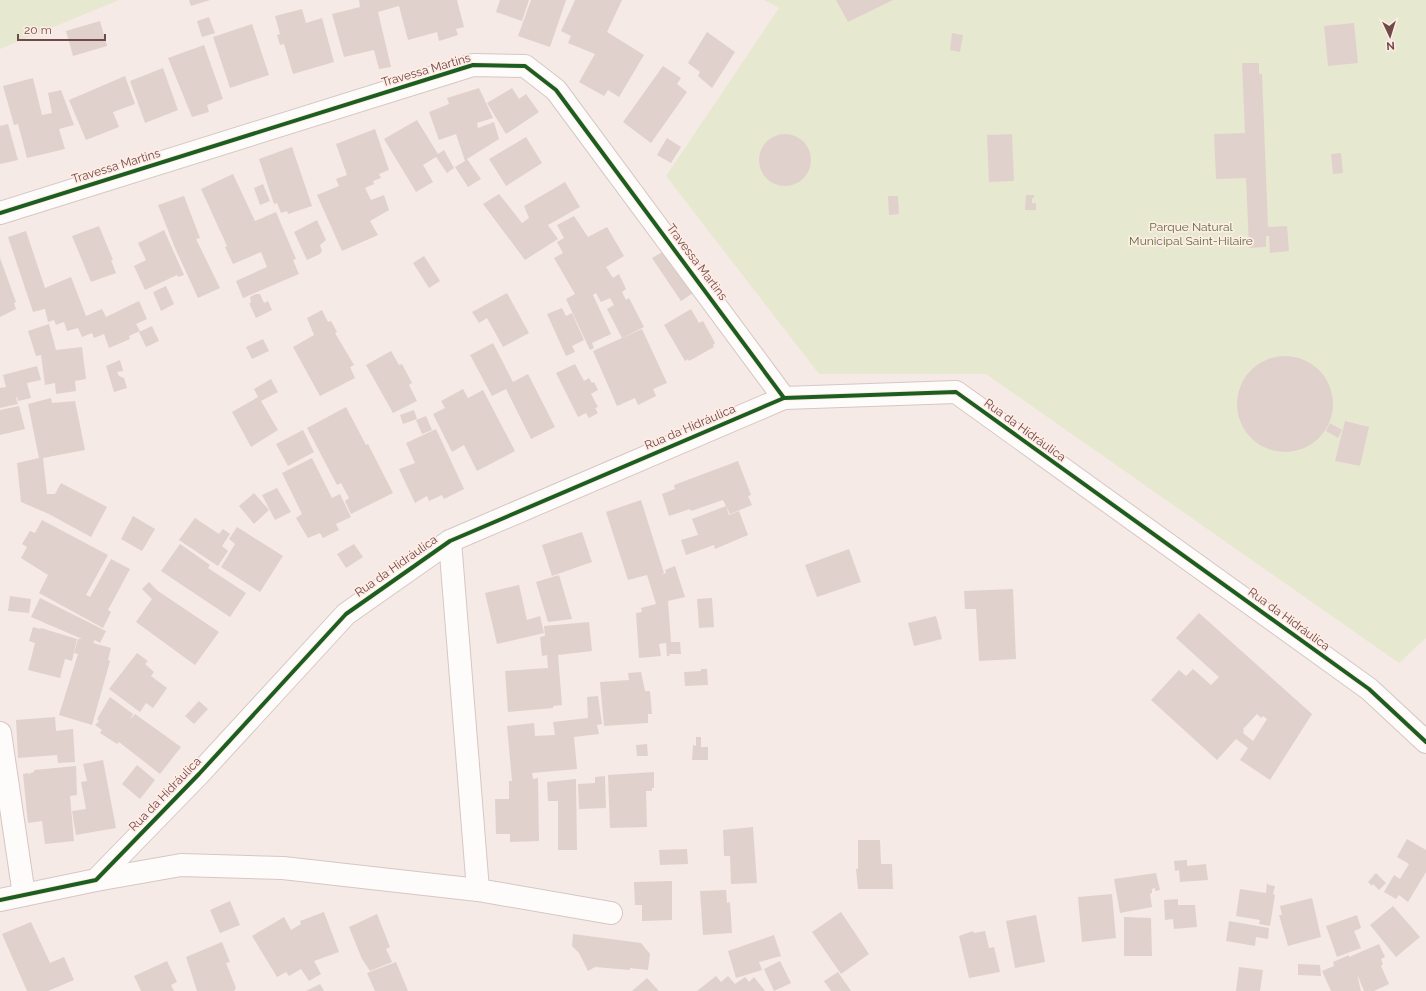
<svg xmlns="http://www.w3.org/2000/svg" width="1426" height="991" viewBox="0 0 1426 991" font-family="Raleway,sans-serif">
<style>
.green{fill:#e7e8d0}
.building{fill:#e1d1cd;fill-rule:evenodd}
.lines{fill:none;stroke-linecap:round;stroke-linejoin:round}
.minor-casing{stroke:#d6c7c4;stroke-width:24}
.minor{stroke:#fefcfb;stroke-width:22}
.cycleway-casing{stroke:#feece5;stroke-width:6}
.cycleway{stroke:#1b5e20;stroke-width:4}
.labels{text-anchor:middle;stroke-width:3.5;stroke-linejoin:round;paint-order:stroke}
.street-label{font-size:12px;fill:#704a48;stroke:#feece5}
.park-label{font-size:12px;fill:#5c703e;stroke:#feece5}
</style>
<rect width="100%" height="100%" fill="#f5eae5"/>
<!-- green -->
<g class="green">
<polygon points="0,0 119,0 0,49"/>
<polygon points="764,0 1426,0 1426,638 1399,663 986,374 819,374 666,176 779,8"/>
</g>
<!-- building -->
<g class="building">
<polygon points="189,0 210,0 191,6"/>
<polygon points="359,0 457,0 464,27 456,29 458,35 439,41 437,32 408,40 399,6 378,12 391,67 379,69 374,50 344,57 332,14 360,7"/>
<polygon points="500,0 529,0 522,21 496,12"/>
<polygon points="531,0 566,0 550,47 518,36"/>
<polygon points="575,0 622,0 607,32 644,55 619,97 608,90 604,96 579,82 595,54 568,43 571,36 561,31"/>
<polygon points="836,0 893,0 848,22"/>
<polygon points="302,9 306,23 322,18 334,62 293,74 284,44 280,45 277,35 280,34 275,16"/>
<polygon points="209,17 215,33 202,37 197,21"/>
<polygon points="100,21 107,46 73,56 66,31"/>
<polygon points="1354,23 1358,63 1328,66 1324,26"/>
<polygon points="252,24 269,75 230,88 213,37"/>
<polygon points="707,32 735,52 712,88 698,76 700,72 688,63"/>
<polygon points="952,33 963,35 960,52 950,50"/>
<polygon points="204,45 223,99 207,105 209,112 192,117 168,58"/>
<polygon points="1242,63 1259,63 1259,74 1262,74 1268,227 1287,226 1289,251 1270,253 1269,236 1266,236 1266,247 1249,248 1246,178 1216,179 1214,134 1245,133"/>
<polygon points="663,66 681,78 677,84 687,92 651,143 623,122"/>
<polygon points="163,68 178,110 145,123 130,81"/>
<polygon points="125,76 135,104 113,112 119,127 86,140 69,100"/>
<polygon points="33,78 42,115 52,113 48,93 61,90 74,125 59,129 65,149 27,158 18,124 14,125 3,86"/>
<polygon points="479,88 493,118 477,123 478,128 494,122 499,139 467,159 481,179 468,187 455,167 465,161 456,134 439,140 429,112 449,104 447,98"/>
<polygon points="512,88 519,99 526,94 539,112 506,134 487,103"/>
<polygon points="417,120 438,154 444,150 454,168 447,173 436,157 423,165 433,182 416,192 384,139"/>
<polygon points="8,124 18,160 0,164 0,126"/>
<polygon points="375,129 389,170 379,174 381,178 373,181 374,184 365,188 371,200 384,195 389,210 370,221 378,235 342,251 317,195 339,186 336,179 347,175 336,144"/>
<circle cx="785" cy="160" r="26"/>
<polygon points="1012,134 1014,181 989,182 987,135"/>
<polygon points="526,137 542,163 506,186 489,159"/>
<polygon points="667,138 681,147 671,163 657,155"/>
<polygon points="292,147 312,206 288,214 287,211 281,213 277,203 274,204 259,159"/>
<polygon points="1341,153 1343,173 1333,174 1331,154"/>
<polygon points="233,174 255,221 276,212 296,259 293,260 299,274 243,298 236,281 267,267 261,252 233,264 225,247 227,246 201,189"/>
<polygon points="565,182 580,207 548,225 558,239 525,260 483,204 499,194 522,223 529,218 524,206"/>
<polygon points="263,184 270,201 260,205 254,188"/>
<polygon points="1026,195 1034,195 1034,198 1032,198 1032,203 1036,203 1036,210 1025,210"/>
<polygon points="184,196 200,238 196,239 220,288 198,298 175,248 158,205"/>
<polygon points="888,196 898,196 899,214 889,215"/>
<polygon points="574,216 588,237 607,227 624,256 606,267 613,278 619,274 626,289 622,292 626,300 629,298 644,327 622,338 607,309 614,305 610,298 601,302 596,293 593,295 611,334 592,343 594,348 590,350 566,299 575,294 554,258 563,253 557,242 564,238 557,225"/>
<polygon points="317,220 326,240 320,245 322,251 320,254 307,260 294,232"/>
<polygon points="99,226 113,260 111,260 116,273 91,282 72,236"/>
<polygon points="164,230 184,275 178,277 177,275 145,290 134,266 146,260 138,243"/>
<polygon points="26,231 45,288 71,277 86,316 102,309 106,317 139,301 147,319 136,324 140,331 129,336 130,339 109,348 104,334 94,338 92,333 82,337 78,328 67,331 64,322 56,325 54,320 48,322 45,309 33,312 8,237"/>
<polygon points="664,251 693,293 681,301 652,258"/>
<polygon points="424,256 440,281 429,288 413,263"/>
<polygon points="0,258 16,302 14,303 16,309 0,317"/>
<polygon points="166,286 174,304 161,311 153,292"/>
<polygon points="507,293 529,333 503,347 487,318 479,323 472,312"/>
<polygon points="256,294 260,294 264,303 268,301 272,310 256,318 249,303 251,303 250,297"/>
<polygon points="562,308 566,316 572,313 584,340 572,346 575,352 566,356 547,314"/>
<polygon points="691,309 699,323 703,321 715,343 713,345 714,347 689,361 688,359 685,361 664,325"/>
<polygon points="322,310 328,322 331,321 337,332 335,333 354,365 350,367 355,378 320,396 293,347 314,335 307,318"/>
<polygon points="49,324 56,350 82,347 86,379 75,381 76,391 56,394 55,383 45,385 41,355 36,356 28,331"/>
<polygon points="152,326 159,341 146,347 139,332"/>
<polygon points="642,329 667,383 653,389 656,396 638,405 635,398 617,406 593,351"/>
<polygon points="263,339 269,351 252,359 246,347"/>
<polygon points="493,343 513,382 528,374 555,427 531,439 506,389 492,396 470,355"/>
<polygon points="391,351 399,365 402,364 412,383 409,385 417,401 393,413 366,365"/>
<circle cx="1285" cy="404" r="48"/>
<polygon points="120,360 123,371 117,372 119,376 124,378 127,388 114,392 106,366"/>
<polygon points="575,364 584,381 589,378 592,383 594,382 598,390 591,394 598,407 595,408 598,413 589,418 586,413 578,417 556,373"/>
<polygon points="37,366 41,380 27,383 31,398 18,401 17,397 16,398 18,404 0,408 0,388 6,387 3,375"/>
<polygon points="271,379 278,392 261,401 278,430 251,447 232,412 258,397 254,389"/>
<polygon points="463,389 468,398 483,390 515,451 477,471 464,445 452,452 433,414 445,408 441,401"/>
<polygon points="51,398 52,403 75,401 85,450 43,458 47,494 55,494 61,483 107,507 91,537 49,514 21,502 17,463 39,458 28,404"/>
<polygon points="19,406 25,429 0,435 0,410"/>
<polygon points="346,407 366,445 368,444 393,493 351,514 345,501 349,498 341,483 337,485 307,428"/>
<polygon points="414,410 417,419 403,424 400,415"/>
<polygon points="426,416 432,430 422,434 416,420"/>
<polygon points="1345,421 1369,427 1360,466 1335,461"/>
<polygon points="1330,423 1342,430 1338,438 1326,431"/>
<polygon points="436,429 464,489 444,499 442,495 429,501 427,496 415,503 399,469 415,463 406,443"/>
<polygon points="303,430 314,452 288,466 276,444"/>
<polygon points="312,458 332,498 340,494 351,517 336,524 339,530 323,538 320,533 308,538 296,518 302,514 282,473"/>
<polygon points="738,461 751,495 748,496 752,505 730,514 723,500 691,511 690,509 669,516 662,494 675,489 674,485"/>
<polygon points="277,488 291,512 275,520 262,495"/>
<polygon points="254,493 269,510 254,524 239,506"/>
<polygon points="641,500 664,573 661,575 666,573 665,570 675,566 685,597 668,601 671,642 680,642 681,654 669,654 670,656 667,656 666,643 659,644 661,656 639,658 636,613 642,612 641,608 656,604 647,575 628,580 606,512"/>
<polygon points="726,506 729,515 739,511 748,535 715,549 714,545 686,555 681,540 698,535 692,519"/>
<polygon points="133,516 155,529 142,551 121,539"/>
<polygon points="195,518 219,534 223,529 230,534 222,546 228,551 218,566 179,540"/>
<polygon points="42,520 108,555 86,595 90,597 111,559 130,569 108,610 111,612 103,628 39,593 48,575 21,558 27,547 22,544 30,531 35,533"/>
<polygon points="237,527 283,556 260,592 221,567 235,544 229,539"/>
<polygon points="582,532 592,562 552,576 542,545"/>
<polygon points="180,544 210,565 208,568 246,593 230,617 161,571"/>
<polygon points="354,544 363,557 346,568 337,554"/>
<polygon points="849,549 861,582 817,597 805,565"/>
<polygon points="559,575 572,619 548,622 536,582"/>
<polygon points="149,582 158,591 219,632 195,665 136,622 152,599 142,589"/>
<polygon points="519,585 527,620 540,616 544,633 497,644 485,593"/>
<polygon points="1013,589 1016,659 979,661 976,609 965,609 964,591"/>
<polygon points="10,596 31,599 29,613 8,611"/>
<polygon points="40,598 106,631 100,643 95,640 93,643 111,648 108,660 110,661 92,725 59,715 78,654 74,653 78,639 82,639 31,617"/>
<polygon points="712,598 714,627 699,628 697,599"/>
<path d="M1199 613 1312 714 1270 780 1240 760 1248 748 1236 739 1217 760 1151 700 1179 670 1186 676 1193 669 1211 685 1219 677 1176 638ZM1257 714 1261 718 1263 716 1267 719 1253 741 1243 733 1244 730 1243 729Z"/>
<polygon points="936,616 942,639 914,646 908,623"/>
<polygon points="589,622 592,651 558,655 562,705 553,706 553,708 508,712 505,671 548,668 547,655 542,656 540,637 545,636 544,626"/>
<polygon points="33,627 40,629 41,628 77,639 72,661 65,659 60,678 28,670 35,643 29,641"/>
<polygon points="137,653 148,661 145,664 154,672 151,676 167,688 153,708 146,703 140,712 109,689"/>
<polygon points="701,669 707,669 708,685 685,686 684,672 701,671"/>
<polygon points="641,672 645,691 650,691 652,714 648,714 648,723 604,726 600,682 629,680 628,673"/>
<polygon points="598,696 602,724 597,725 599,734 574,737 577,769 532,773 533,779 538,778 539,841 510,842 510,834 496,834 495,799 509,799 509,781 512,781 507,726 534,723 535,736 555,735 553,722 588,718 587,697"/>
<polygon points="110,697 133,714 130,719 135,714 181,747 160,774 119,742 117,744 100,733 102,730 95,725 99,721 97,719"/>
<polygon points="199,701 208,709 194,724 185,716"/>
<polygon points="55,717 56,731 73,729 75,762 58,763 57,755 18,758 16,720"/>
<polygon points="696,737 701,737 701,747 708,747 708,760 692,760 693,745 696,746"/>
<polygon points="647,744 648,756 637,756 636,745"/>
<polygon points="103,760 116,828 76,835 72,811 86,809 81,782 87,781 83,764"/>
<polygon points="137,765 155,780 140,799 122,784"/>
<polygon points="76,766 77,795 70,796 74,841 45,844 42,821 28,823 23,774 28,773 30,775 30,773 34,772 34,770"/>
<polygon points="654,772 654,788 652,788 652,791 646,791 647,827 610,828 608,775"/>
<polygon points="605,776 606,808 579,809 578,784 595,783 595,777"/>
<polygon points="576,779 577,850 558,850 558,801 548,801 547,782"/>
<polygon points="753,827 757,883 731,884 730,856 724,856 723,830"/>
<polygon points="1407,839 1426,850 1426,872 1408,902 1399,895 1396,899 1384,892 1394,875 1400,879 1409,864 1397,857"/>
<polygon points="858,840 880,840 881,864 892,864 893,889 858,889 856,869 858,869"/>
<polygon points="687,849 688,864 660,865 659,850"/>
<polygon points="1187,860 1187,866 1206,864 1208,880 1180,882 1179,870 1175,871 1174,861"/>
<polygon points="1156,873 1160,890 1155,891 1155,888 1152,889 1152,893 1150,894 1152,907 1120,913 1114,879"/>
<polygon points="1376,873 1386,883 1379,890 1373,884 1372,886 1368,882"/>
<polygon points="672,881 672,920 642,921 642,905 635,905 634,882"/>
<polygon points="1267,883 1269,885 1275,886 1273,894 1275,895 1270,926 1259,924 1260,920 1236,916 1240,889 1266,893"/>
<polygon points="726,890 727,903 730,902 732,933 703,935 700,891"/>
<polygon points="1112,894 1116,938 1082,942 1078,897"/>
<polygon points="1312,898 1321,937 1288,946 1279,915 1282,915 1280,906"/>
<polygon points="1178,899 1178,905 1195,905 1197,927 1174,929 1173,919 1165,920 1164,900"/>
<polygon points="230,901 240,925 220,933 210,910"/>
<polygon points="1393,906 1420,937 1396,957 1370,925"/>
<polygon points="324,912 339,952 314,961 321,974 309,981 301,969 289,976 286,972 277,977 252,936 284,917 291,930 301,924 300,921"/>
<polygon points="841,912 869,954 841,974 812,932"/>
<polygon points="377,914 390,947 386,949 392,962 370,971 362,959 349,927"/>
<polygon points="1036,915 1045,962 1015,968 1006,921"/>
<polygon points="1357,915 1361,928 1354,931 1361,948 1337,957 1326,926"/>
<polygon points="1124,917 1151,918 1152,956 1124,956"/>
<polygon points="1229,921 1269,928 1268,939 1256,937 1255,946 1226,941"/>
<polygon points="31,922 50,963 64,957 74,980 48,991 27,991 2,934"/>
<polygon points="973,931 974,933 985,931 989,948 994,947 1000,972 969,978 959,936"/>
<polygon points="573,934 641,943 650,954 648,970 630,968 630,970 595,967 588,971 579,953 572,946"/>
<polygon points="774,935 781,956 759,962 762,970 736,978 728,951"/>
<polygon points="222,942 230,962 226,963 236,988 234,991 197,991 186,957"/>
<polygon points="1379,944 1385,957 1381,959 1383,964 1381,966 1389,984 1374,991 1364,991 1357,974 1361,991 1331,991 1322,971 1334,966 1333,962 1349,955 1349,957"/>
<polygon points="167,961 177,982 171,985 174,991 141,991 134,976"/>
<polygon points="780,961 791,983 774,991 764,969"/>
<polygon points="396,962 408,991 375,991 367,973"/>
<polygon points="1298,964 1320,965 1321,976 1298,975"/>
<polygon points="1239,967 1263,970 1260,991 1236,991"/>
<polygon points="838,972 851,991 831,991 824,981"/>
<polygon points="716,976 721,982 728,976 735,984 745,977 749,982 754,977 765,991 697,991"/>
<polygon points="647,978 659,991 632,991"/>
<polygon points="320,984 324,991 306,991"/>
</g>
<g class="lines">
<defs>
<g id="minor">
<polyline points="0,213 473,65 525,66 556,90 784,398"/>
<polyline points="450,541 478,890"/>
<polyline points="0,733 24,895"/>
<polyline points="96,880 181,865 283,868 478,890 611,913"/>
<polyline points="0,900 96,880 199,774 346,614 450,541 784,398 956,392 1369,689 1426,742"/>
</g>
</defs>
<!-- minor casing -->
<use href="#minor" class="minor-casing"/>
<!-- minor -->
<use href="#minor" class="minor"/>
<defs>
<g id="cycleway">
<polyline points="0,213 473,65 525,66 556,90 784,398"/>
<polyline points="0,900 96,880 199,774 346,614 450,541 784,398 956,392 1369,689 1426,742"/>
</g>
</defs>
<!-- cycleway casing -->
<use href="#cycleway" class="cycleway-casing"/>
<!-- cycleway -->
<use href="#cycleway" class="cycleway"/>
</g>
<g class="labels">
<!-- street labels -->
<g class="street-label">
<text transform="translate(426 70) rotate(-16)" y="4">Travessa Martins</text>
<text transform="translate(116 166) rotate(-17)" y="4">Travessa Martins</text>
<text transform="translate(697 262) rotate(53)" y="4">Travessa Martins</text>
<text transform="translate(690 427) rotate(-23)" y="4">Rua da Hidráulica</text>
<text transform="translate(1025 430) rotate(36)" y="4">Rua da Hidráulica</text>
<text transform="translate(396 566) rotate(-35)" y="4">Rua da Hidráulica</text>
<text transform="translate(1289 619) rotate(36)" y="4">Rua da Hidráulica</text>
<text transform="translate(165 794) rotate(-46)" y="4">Rua da Hidráulica</text>
</g>
<!-- park labels -->
<g class="park-label">
<text x="1191" y="231">Parque Natural<tspan x="1191" dy="14">Municipal Saint-Hilaire</tspan></text>
</g>
</g>
<!-- north arrow -->
<g transform="translate(1390 36) rotate(176)" stroke="#feece5" stroke-width="3" paint-order="stroke">
<path d="M0-3L7 15L0 10L-7 15Z" fill="#704a48"/>
<text y="-6" font-size="11" font-weight="bold" text-anchor="middle" fill="#704a48">N</text>
</g>
<!-- scale -->
<path d="M18 34v6h87v-6" fill="none" stroke="#704a48" stroke-width="2"/>
<text x="24" y="34" font-size="12" fill="#704a48" stroke="#feece5" stroke-width="3" paint-order="stroke">20 m</text>
</svg>
